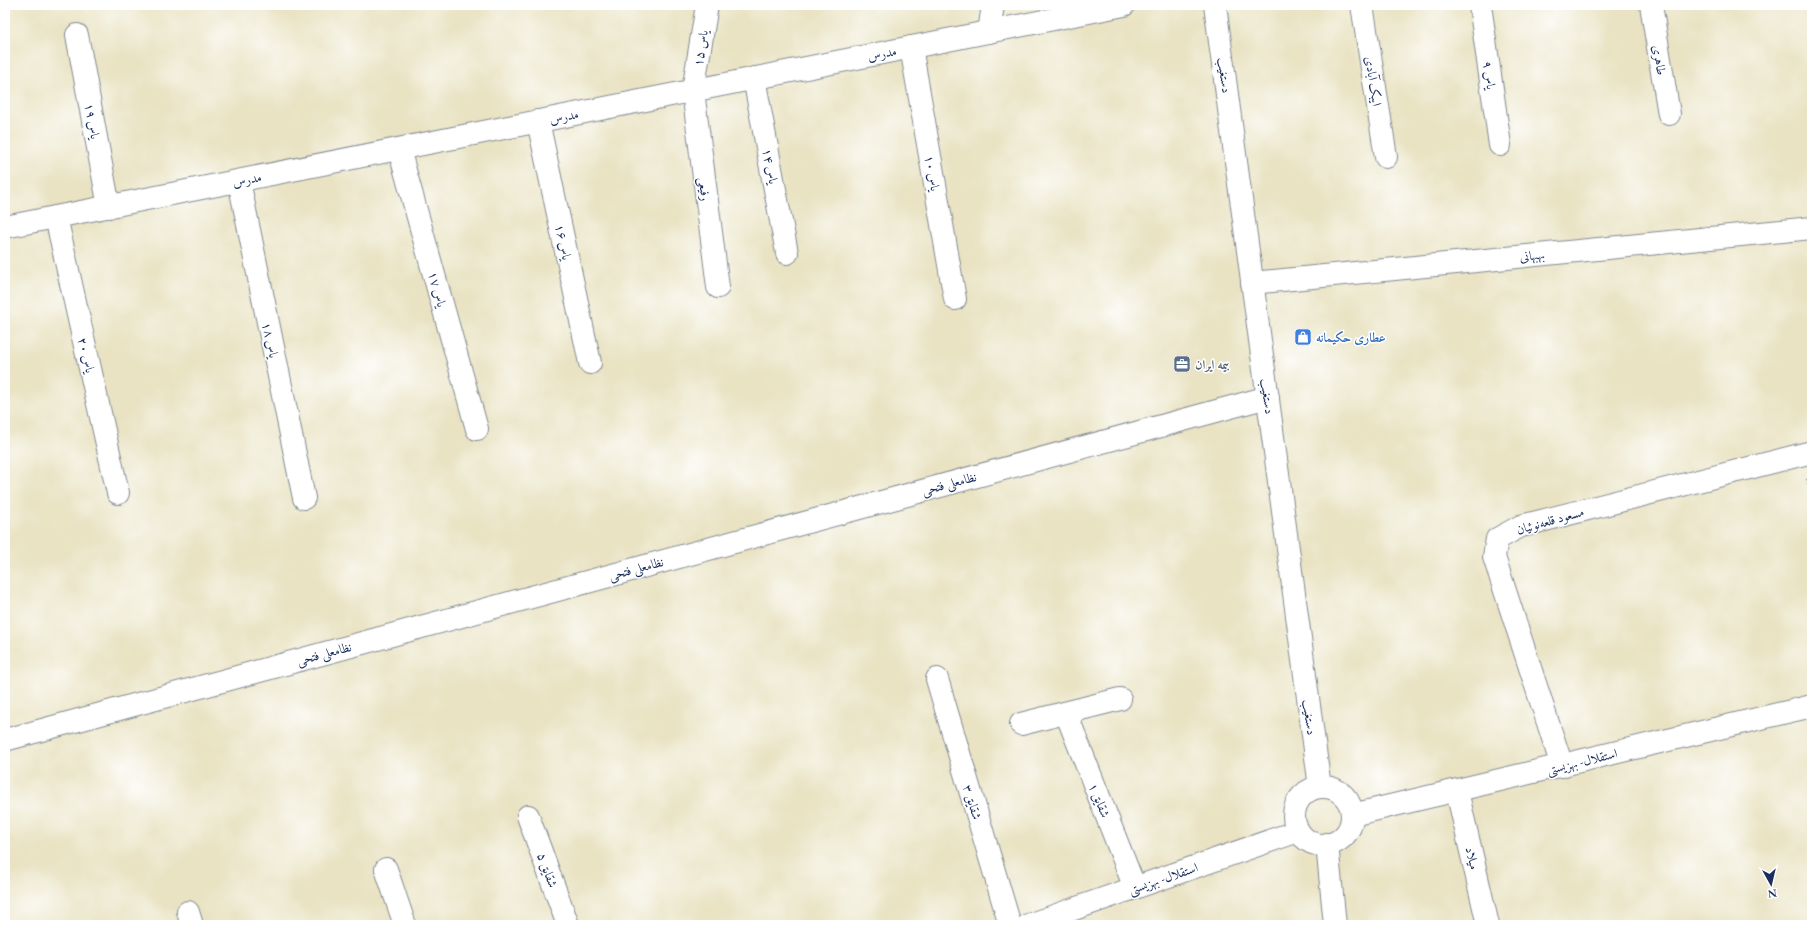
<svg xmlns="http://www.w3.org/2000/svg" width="1817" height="930" viewBox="0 0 1817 930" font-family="'EB Garamond',Amiri,serif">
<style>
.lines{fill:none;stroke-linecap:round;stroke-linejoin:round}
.minor-casing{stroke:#828990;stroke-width:24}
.tertiary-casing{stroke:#828990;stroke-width:24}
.path{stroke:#828990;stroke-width:2.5;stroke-dasharray:1 3;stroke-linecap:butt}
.minor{stroke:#fff;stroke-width:22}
.tertiary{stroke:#fff;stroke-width:22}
.labels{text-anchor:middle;stroke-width:3;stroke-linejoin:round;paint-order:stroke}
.street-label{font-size:13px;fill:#1b2f5e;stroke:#fff}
.shop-label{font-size:13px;font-weight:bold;fill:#366cbe;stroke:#fff;text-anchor:start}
.service-label{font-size:13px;font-weight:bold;fill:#4e5e75;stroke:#fff;text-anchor:start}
</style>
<rect width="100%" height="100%" fill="#fff"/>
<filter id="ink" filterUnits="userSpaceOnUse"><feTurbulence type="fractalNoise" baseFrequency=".025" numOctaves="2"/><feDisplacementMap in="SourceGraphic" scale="8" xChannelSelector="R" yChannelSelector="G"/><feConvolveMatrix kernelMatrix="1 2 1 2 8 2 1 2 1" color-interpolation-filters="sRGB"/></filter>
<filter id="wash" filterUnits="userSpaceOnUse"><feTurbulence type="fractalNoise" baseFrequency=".012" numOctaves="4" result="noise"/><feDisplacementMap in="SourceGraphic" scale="16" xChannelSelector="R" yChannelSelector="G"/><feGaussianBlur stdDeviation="0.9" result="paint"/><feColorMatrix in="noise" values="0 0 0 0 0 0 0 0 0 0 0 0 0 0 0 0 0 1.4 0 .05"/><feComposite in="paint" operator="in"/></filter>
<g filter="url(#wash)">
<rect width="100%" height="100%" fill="#e9e3c3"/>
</g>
<g filter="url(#ink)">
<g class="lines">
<defs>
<g id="minor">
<polyline points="707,5 693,91 718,287"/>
<polyline points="1362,5 1386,157"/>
<polyline points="1480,5 1500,145"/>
<polyline points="1651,5 1669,114"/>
<polyline points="989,32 993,5"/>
<polyline points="77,35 109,207"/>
<polyline points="911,47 955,299"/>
<polyline points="754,78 787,253"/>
<polyline points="538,121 590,363"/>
<polyline points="399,149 477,429"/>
<polyline points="239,181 304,498"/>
<polyline points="56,217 118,493"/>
<polyline points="1252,283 1812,228"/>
<polyline points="937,679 1010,925"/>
<polyline points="1066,713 1135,888"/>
<polyline points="1021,724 1120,699"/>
<polyline points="5,740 1268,397"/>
<polyline points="1562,766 1494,557 1497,539 1521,526 1812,452"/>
<polyline points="1457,791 1488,925"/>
<polyline points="528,816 568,925"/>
<polyline points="386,869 405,925"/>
<polyline points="188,912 192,925"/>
</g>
<g id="tertiary">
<polyline points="1215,5 1320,787"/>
<polyline points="5,227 1124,5"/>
<circle cx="1323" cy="816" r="29"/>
<polyline points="1352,815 1812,706"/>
<polyline points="1327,844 1335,925"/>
<polyline points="1028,925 1298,831"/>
</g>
</defs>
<!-- minor casing -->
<use href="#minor" class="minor-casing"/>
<!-- tertiary casing -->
<use href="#tertiary" class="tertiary-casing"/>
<!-- path -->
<polyline class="path" points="1807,479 1812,498"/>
<!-- minor -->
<use href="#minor" class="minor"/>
<!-- tertiary -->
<use href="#tertiary" class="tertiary"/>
</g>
</g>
<!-- icons -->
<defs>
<symbol id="shop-square" viewBox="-11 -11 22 22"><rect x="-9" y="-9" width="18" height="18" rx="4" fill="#3f7fe0" stroke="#fff"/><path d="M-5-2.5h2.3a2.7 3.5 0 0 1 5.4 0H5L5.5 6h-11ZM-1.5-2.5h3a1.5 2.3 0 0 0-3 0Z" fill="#fff"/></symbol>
<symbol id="office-square" viewBox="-11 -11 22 22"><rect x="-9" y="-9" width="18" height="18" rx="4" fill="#5c6f8a" stroke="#fff"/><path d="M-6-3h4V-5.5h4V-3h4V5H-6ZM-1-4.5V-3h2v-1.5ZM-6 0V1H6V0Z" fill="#fff"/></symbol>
</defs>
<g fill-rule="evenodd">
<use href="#shop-square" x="1293" y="327" width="20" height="20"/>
<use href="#office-square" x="1172" y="354" width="20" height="20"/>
</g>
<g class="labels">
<!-- street labels -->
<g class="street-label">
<text transform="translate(700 48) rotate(-81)" y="5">یاس ۱۵</text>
<text transform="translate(882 53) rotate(-11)" y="5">مدرس</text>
<text transform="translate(1660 60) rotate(81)" y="5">طاهری</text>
<text transform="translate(1225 75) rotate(82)" y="5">دستغیب</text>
<text transform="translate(1490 75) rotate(82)" y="5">یاس ۹</text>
<text transform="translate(1374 81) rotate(81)" y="5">ایبک آبادی</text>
<text transform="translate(564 116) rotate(-11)" y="5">مدرس</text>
<text transform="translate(93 121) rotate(80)" y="5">یاس ۱۹</text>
<text transform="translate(771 166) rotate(79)" y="5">یاس ۱۴</text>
<text transform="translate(933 173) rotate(80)" y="5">یاس ۱۰</text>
<text transform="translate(247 179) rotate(-11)" y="5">مدرس</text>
<text transform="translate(705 189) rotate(83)" y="5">رفیعی</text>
<text transform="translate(564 242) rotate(78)" y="5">یاس ۱۶</text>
<text transform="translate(1532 255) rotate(-6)" y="5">بهبهانی</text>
<text transform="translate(438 289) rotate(75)" y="5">یاس ۱۷</text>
<text transform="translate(271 340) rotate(78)" y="5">یاس ۱۸</text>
<text transform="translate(87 355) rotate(77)" y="5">یاس ۲۰</text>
<text transform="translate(1268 396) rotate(82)" y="5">دستغیب</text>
<text transform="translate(949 483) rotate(-15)" y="5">نظامعلی فتحی</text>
<text transform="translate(1550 520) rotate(-16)" y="5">مسعود قلعه‌نوئیان</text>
<text transform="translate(636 568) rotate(-15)" y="5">نظامعلی فتحی</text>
<text transform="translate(324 653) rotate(-15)" y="5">نظامعلی فتحی</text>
<text transform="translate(1310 717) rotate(82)" y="5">دستغیب</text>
<text transform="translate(1582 761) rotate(-14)" y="5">استقلال- بهزیستی</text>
<text transform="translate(1100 800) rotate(68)" y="5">شقایق ۱</text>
<text transform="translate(973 802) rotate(73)" y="5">شقایق ۳</text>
<text transform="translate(1473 858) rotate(77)" y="5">میلاد</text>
<text transform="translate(548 870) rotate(70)" y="5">شقایق ۵</text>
<text transform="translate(1163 878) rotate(-19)" y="5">استقلال- بهزیستی</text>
</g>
<!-- shop labels -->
<g class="shop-label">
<text x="1316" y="342">عطاری حکیمانه</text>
</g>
<!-- service labels -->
<g class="service-label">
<text x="1195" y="369">بیمه ایران</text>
</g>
</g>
<!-- margin -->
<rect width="1817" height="930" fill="none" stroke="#fff" stroke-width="20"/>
<!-- north arrow -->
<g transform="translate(1771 884) rotate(172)" stroke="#ffffff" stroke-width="3" paint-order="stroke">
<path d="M0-3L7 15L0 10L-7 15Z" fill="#1b2f5e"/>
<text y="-6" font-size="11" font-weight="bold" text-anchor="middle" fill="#1b2f5e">N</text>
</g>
</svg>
